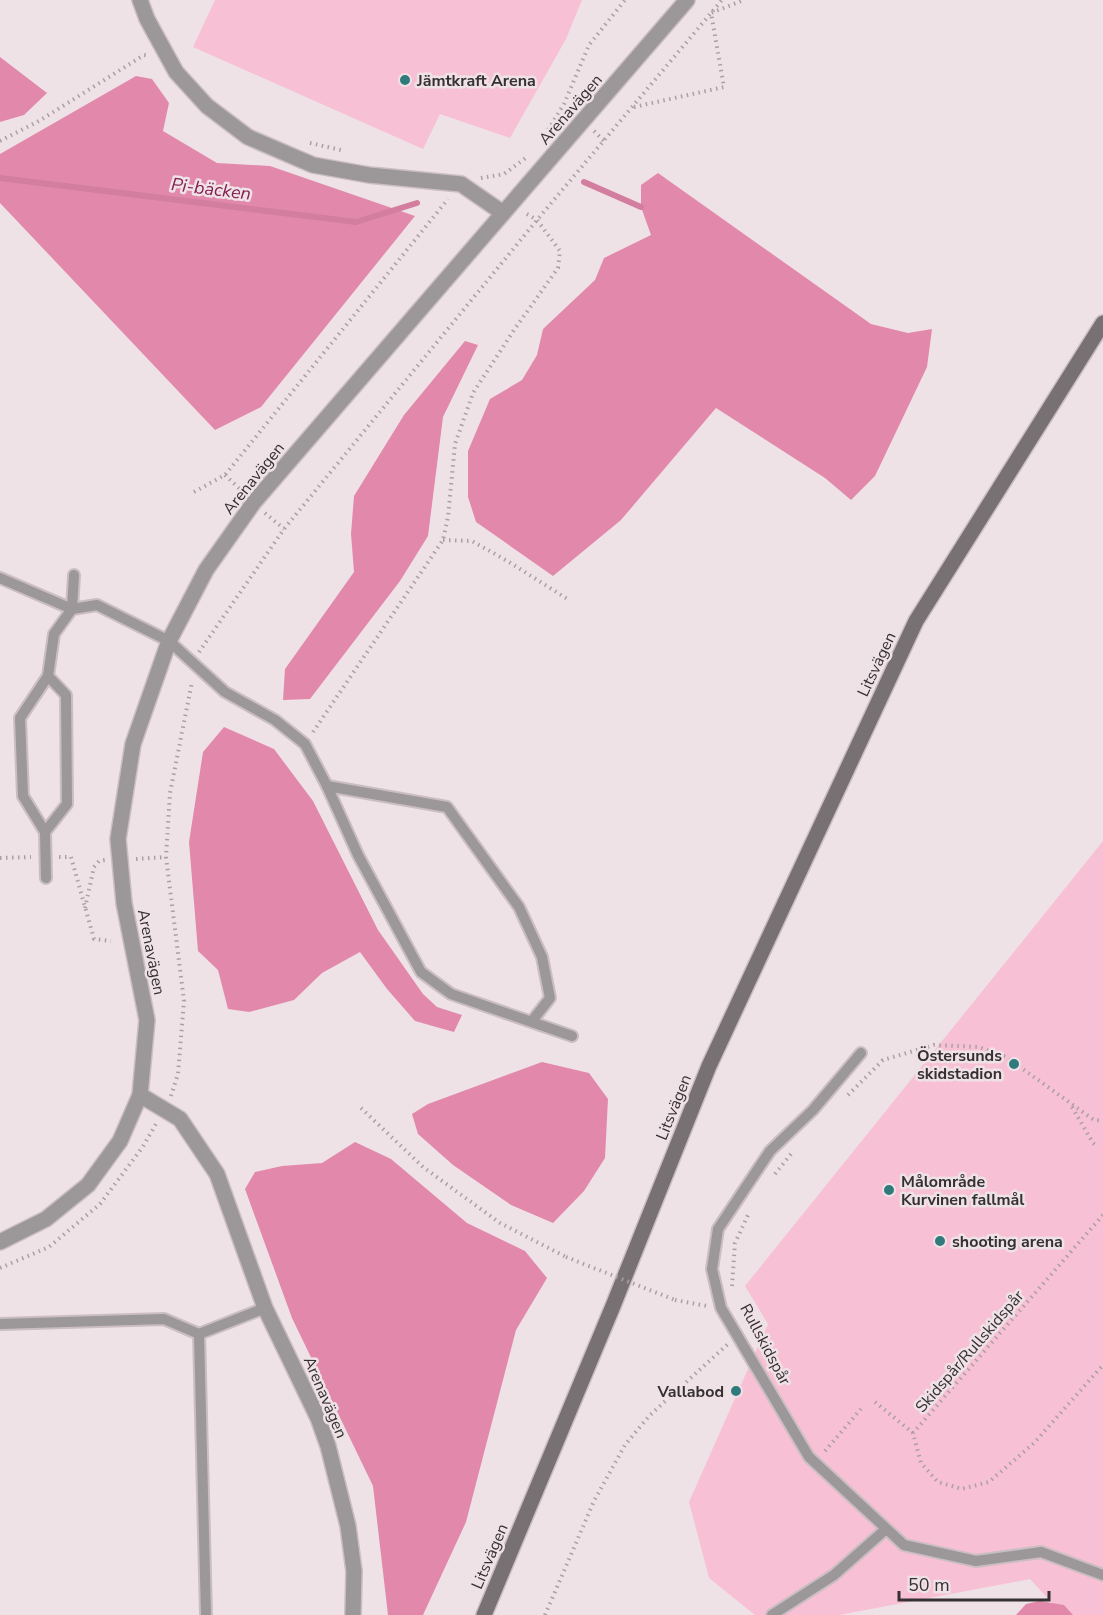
<svg xmlns="http://www.w3.org/2000/svg" width="1103" height="1615" viewBox="0 0 1103 1615" font-family="'Nunito Sans',sans-serif">
<style>
.green{fill:#f7c0d4}
.forest{fill:#e289ab}
.lines{fill:none;stroke-linecap:round;stroke-linejoin:round}
.stream{stroke:#d37d9f;stroke-width:6}
.lane-casing{stroke:#cabec2;stroke-width:14}
.street-casing{stroke:#cabec2;stroke-width:18}
.secondary-casing{stroke:#cabec2;stroke-width:18}
.path{stroke:#aaa0a3;stroke-width:4;stroke-dasharray:1.5 4.5;stroke-linecap:butt}
.lane{stroke:#9c9798;stroke-width:10}
.street{stroke:#9c9798;stroke-width:15}
.secondary{stroke:#787173;stroke-width:15}
.path-bridge{stroke:#aaa0a3;stroke-width:4;stroke-dasharray:1.5 4.5;stroke-linecap:butt}
.poi-dot{fill:#317a7c;stroke:#efe2e6;stroke-width:2}
.labels{text-anchor:middle;stroke-width:5;stroke-linejoin:round;paint-order:stroke}
.poi-label{font-size:16px;font-weight:bold;fill:#353032;stroke:#efe2e6;text-anchor:start}
.street-label{font-size:16px;fill:#353032;stroke:#efe2e6}
.water-label{font-size:18px;font-style:italic;fill:#861f51;stroke:#efe2e6}
</style>
<rect width="100%" height="100%" fill="#efe2e6"/>
<!-- green -->
<g class="green">
<polygon points="215,0 582,0 566,39 510,138 440,114 423,149 193,47"/>
<polygon points="1103,841 1103,1615 1063,1615 1030,1579 839,1615 755,1615 709,1578 689,1502 768,1324 745,1286"/>
</g>
<!-- forest -->
<g class="forest">
<polygon points="0,57 47,93 24,115 0,122"/>
<polygon points="136,76 152,79 169,103 163,131 217,163 270,166 415,216 261,407 215,430 0,203 0,154"/>
<polygon points="658,173 871,324 908,333 932,329 927,367 875,476 851,500 825,478 716,408 621,520 553,576 476,522 468,497 468,451 490,399 522,380 537,355 543,329 595,280 604,258 651,235 641,207 641,185"/>
<polygon points="465,341 478,345 443,417 428,536 400,581 310,699 283,700 285,669 354,572 351,534 354,496 404,415"/>
<polygon points="224,727 274,749 313,801 378,930 423,994 437,1007 462,1015 454,1032 415,1021 387,989 360,952 322,973 294,1000 249,1012 228,1009 218,970 198,951 189,842 203,752"/>
<polygon points="542,1062 589,1073 608,1099 605,1158 584,1191 553,1223 511,1205 453,1165 418,1134 412,1114 428,1104"/>
<polygon points="355,1142 391,1159 467,1223 525,1251 547,1278 516,1330 466,1522 423,1615 388,1615 373,1486 292,1318 245,1189 255,1172 282,1166 322,1163"/>
<polygon points="1040,1601 1064,1605 1073,1615 1016,1615 1026,1604"/>
</g>
<g class="lines">
<!-- stream -->
<g class="stream">
<polyline points="0,178 356,222 417,203"/>
<polyline points="584,182 641,207"/>
</g>
<defs>
<g id="lane">
<polyline points="0,578 72,609 74,575"/>
<polyline points="327,786 447,807 519,907 542,957 550,998 532,1021"/>
<polyline points="45,832 23,796 20,718 48,676"/>
<polyline points="46,878 45,832 67,804 66,695 48,676 54,634 72,609 97,605 169,641 225,692 275,720 305,744 327,786 358,855 421,972 451,994 572,1036"/>
<polyline points="861,1053 813,1110 770,1151 718,1229 712,1269 721,1308 809,1457 904,1545 976,1561 1041,1552 1103,1575"/>
<polyline points="0,1324 164,1319 199,1334"/>
<polyline points="206,1615 199,1334 265,1308"/>
<polyline points="772,1615 834,1575 886,1529"/>
</g>
<g id="street">
<polyline points="140,0 147,19 176,72 207,106 248,137 313,165 369,175 461,184 503,213"/>
<polyline points="140,1095 180,1119 217,1174 265,1308 318,1418 328,1446 348,1526 354,1571 353,1615"/>
<polyline points="0,1242 46,1219 88,1185 120,1141 140,1095 147,1020 124,903 118,839 133,744 169,641 206,570 254,502 687,0"/>
</g>
<polyline id="secondary" points="484,1615 613,1306 709,1066 916,621 1103,323"/>
</defs>
<!-- lane casing -->
<use href="#lane" class="lane-casing"/>
<!-- street casing -->
<use href="#street" class="street-casing"/>
<!-- secondary casing -->
<use href="#secondary" class="secondary-casing"/>
<!-- path -->
<g class="path">
<polyline points="634,107 724,87 711,13 744,0"/>
<polyline points="594,131 604,141"/>
<polyline points="545,135 564,104 589,45 625,0"/>
<polyline points="0,141 39,121 144,55 149,56"/>
<polyline points="310,143 341,150"/>
<polyline points="481,178 504,174 527,157"/>
<polyline points="225,475 242,491"/>
<polyline points="194,492 225,475 448,199"/>
<polyline points="265,513 284,529"/>
<polyline points="443,540 472,541 509,562 569,600"/>
<polyline points="199,652 284,529 537,220 722,0"/>
<polyline points="313,732 443,540 448,517 455,444 473,393 514,330 558,268 560,251 537,220 525,213"/>
<polyline points="59,857 71,857 94,939 111,941"/>
<polyline points="0,858 31,857"/>
<polyline points="136,859 166,857"/>
<polyline points="85,908 94,867 99,861 105,860"/>
<polyline points="848,1095 883,1060 934,1045 979,1047 1006,1057 1094,1120 1103,1121"/>
<polyline points="171,1096 178,1074 184,1001 166,857 170,793 192,682"/>
<polyline points="1072,1107 1093,1143 1098,1147"/>
<polyline points="361,1108 423,1167 500,1223 566,1257"/>
<polyline points="775,1174 791,1154"/>
<polyline points="1103,1215 913,1433 921,1463 938,1482 962,1489 989,1482 1034,1443 1103,1365"/>
<polyline points="0,1268 49,1247 100,1204 142,1148 156,1124"/>
<polyline points="732,1286 735,1243 749,1213"/>
<polyline points="675,1300 707,1306"/>
<polyline points="875,1402 913,1433"/>
<polyline points="825,1451 861,1409"/>
<polyline points="545,1615 594,1501 625,1445 649,1416 728,1344"/>
</g>
<!-- lane -->
<use href="#lane" class="lane"/>
<!-- street -->
<use href="#street" class="street"/>
<!-- secondary -->
<use href="#secondary" class="secondary"/>
<!-- path-bridge -->
<polyline class="path-bridge" points="566,1257 675,1300"/>
</g>
<!-- markers -->
<g class="poi-dot">
<circle cx="405" cy="80" r="6"/>
<circle cx="1014" cy="1064" r="6"/>
<circle cx="889" cy="1190" r="6"/>
<circle cx="940" cy="1241" r="6"/>
<circle cx="736" cy="1391" r="6"/>
</g>
<g class="labels">
<!-- poi labels -->
<g class="poi-label">
<text x="417" y="86">Jämtkraft Arena</text>
<text x="1002" y="1061" text-anchor="end">Östersunds<tspan x="1002" dy="18">skidstadion</tspan></text>
<text x="901" y="1187">Målområde<tspan x="901" dy="18">Kurvinen fallmål</tspan></text>
<text x="952" y="1247">shooting arena</text>
<text x="724" y="1397" text-anchor="end">Vallabod</text>
</g>
<!-- street labels -->
<g class="street-label">
<text transform="translate(570 109) rotate(-49)" y="6">Arenavägen</text>
<text transform="translate(253 478) rotate(-51)" y="6">Arenavägen</text>
<text transform="translate(876 664) rotate(-65)" y="6">Litsvägen</text>
<text transform="translate(152 952) rotate(79)" y="6">Arenavägen</text>
<text transform="translate(673 1107) rotate(-68)" y="6">Litsvägen</text>
<text transform="translate(766 1344) rotate(62)" y="6">Rullskidspår</text>
<text transform="translate(969 1351) rotate(-49)" y="6">Skidspår/Rullskidspår</text>
<text transform="translate(326 1397) rotate(67)" y="6">Arenavägen</text>
<text transform="translate(489 1556) rotate(-67)" y="6">Litsvägen</text>
</g>
<!-- water labels -->
<g class="water-label">
<text transform="translate(211 189) rotate(7)" y="6">Pi-bäcken</text>
</g>
</g>
<!-- scale -->
<path d="M899 1591v9h150v-9" fill="none" stroke="#353032" stroke-width="3"/>
<text x="908" y="1591" font-size="18" fill="#353032" stroke="#efe2e6" stroke-width="4.5" paint-order="stroke">50 m</text>
</svg>
